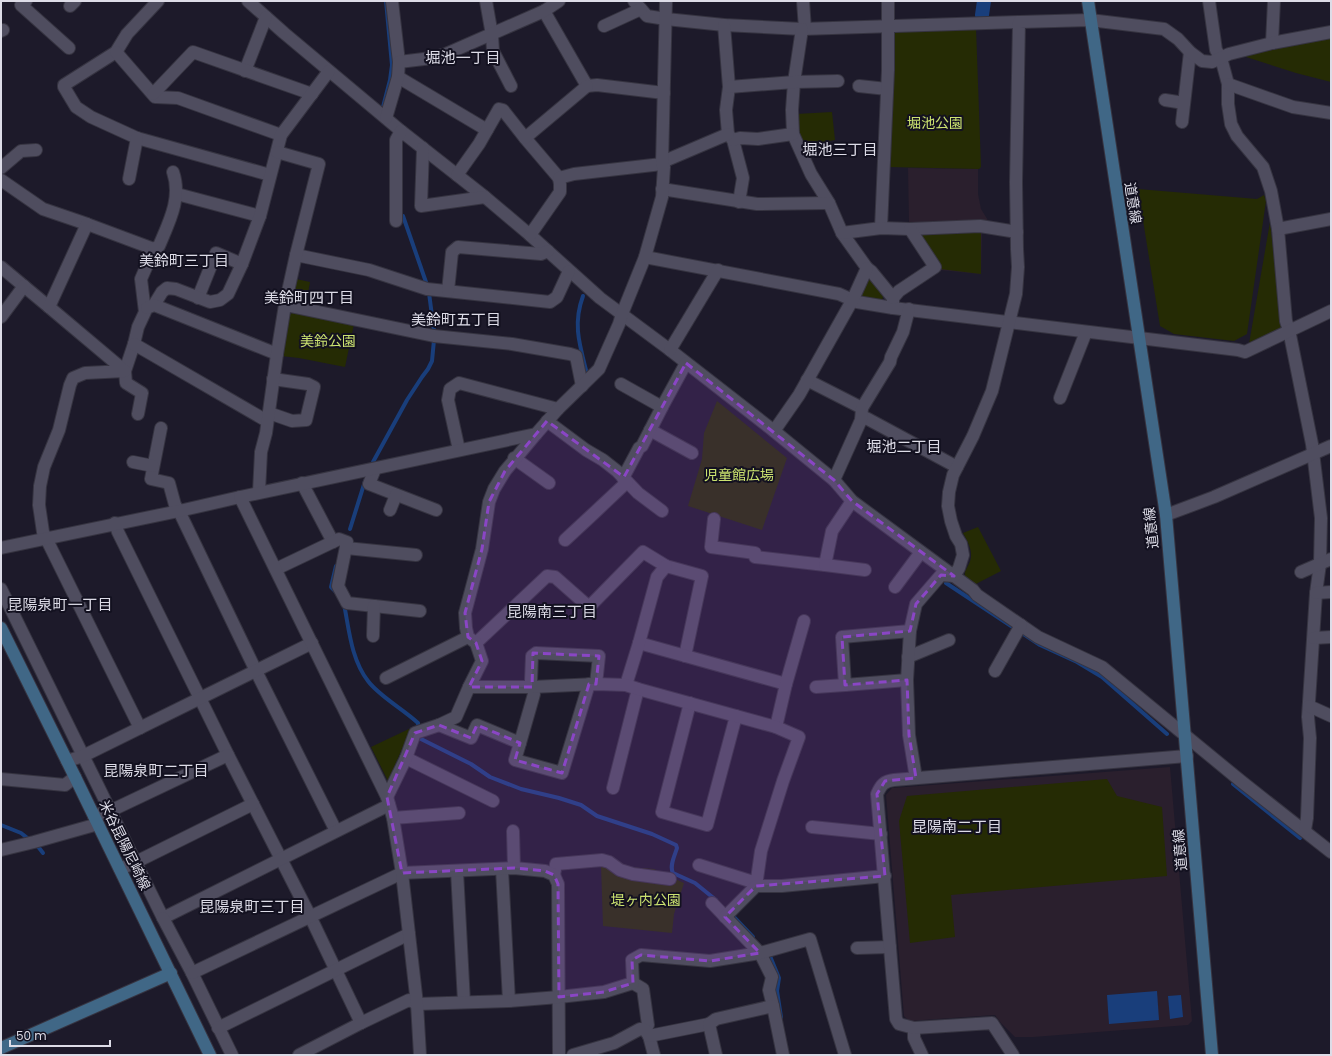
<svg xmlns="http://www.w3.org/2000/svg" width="1332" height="1056" viewBox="0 0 1332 1056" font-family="Poppins,'Noto Sans JP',sans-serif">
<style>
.education{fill:#2a1f2d}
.green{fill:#252b04}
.water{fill:#193e7b}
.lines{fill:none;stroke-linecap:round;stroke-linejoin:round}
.stream{stroke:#193e7b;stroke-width:4}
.canal{stroke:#193e7b;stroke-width:14}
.street-casing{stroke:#363441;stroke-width:14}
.secondary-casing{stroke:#363441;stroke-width:14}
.street{stroke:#4f4d5f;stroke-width:12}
.secondary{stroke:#406786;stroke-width:12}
.marked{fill:#8a46c5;fill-opacity:0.2;stroke:#8a46c5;stroke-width:3;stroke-dasharray:8 5;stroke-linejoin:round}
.labels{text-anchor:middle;stroke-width:4;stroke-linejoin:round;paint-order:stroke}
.park-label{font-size:14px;fill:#cce370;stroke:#131120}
.street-label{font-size:14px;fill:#dddce7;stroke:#131120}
.neighbourhood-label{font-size:15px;fill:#dddce7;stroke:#131120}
</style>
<rect width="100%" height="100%" fill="#1d1a2a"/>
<!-- education -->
<g class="education">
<polygon points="908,168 978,169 978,194 981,209 989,222 982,231 981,274 940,270 909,223"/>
<polygon points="1170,767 1192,1021 1188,1025 1033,1037 1015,1037 1001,1023 995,1015 909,1021 904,1016 886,795 892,788"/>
</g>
<!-- green -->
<g class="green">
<polygon points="976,28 981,167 979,169 888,167 894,34 897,30"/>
<polygon points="1331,38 1331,82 1296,73 1243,56"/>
<polygon points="832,112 835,140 802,146 796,136 796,114"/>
<polygon points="1138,189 1257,199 1264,195 1266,201 1247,334 1234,341 1174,334 1160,326"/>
<polygon points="1270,222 1282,325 1278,331 1249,344"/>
<polygon points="981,232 981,274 940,269 919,235 920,233"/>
<polygon points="868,276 872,276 883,296 882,302 861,298 860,293"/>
<polygon points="296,279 310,282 306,304 295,302 292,298"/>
<polygon points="293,312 354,324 345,367 299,358 281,356 289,316"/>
<polygon points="717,401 787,458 762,530 688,506 702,459 704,433"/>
<path d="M978 527 1001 571 974 585 965 578C963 570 970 566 971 557 972 549 967 540 963 533Z"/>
<polygon points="411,728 388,781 371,747"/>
<polygon points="1107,779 1117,796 1162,807 1167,876 951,895 955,937 910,943 899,821 907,796"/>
<polygon points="601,865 654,869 684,883 674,914 672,933 603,926"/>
</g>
<!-- water -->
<g class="water">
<polygon points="1157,991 1159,1020 1109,1024 1107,995"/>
<polygon points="1181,995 1183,1017 1170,1019 1168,996"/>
</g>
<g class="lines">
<!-- stream -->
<g class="stream">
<polyline points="383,107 390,80 392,65 386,1"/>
<polyline points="403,216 427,285"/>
<polyline points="429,293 434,331"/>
<path d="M583 296C573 323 579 343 586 370"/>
<polyline points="373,462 407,400 422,377 428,369 432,361 434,340"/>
<polyline points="350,529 365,481"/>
<polyline points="946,583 1040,645 1077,662 1102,677 1167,734"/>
<polyline points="336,592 331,587 336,566"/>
<path d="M344 604C349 629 351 659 368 681 379 696 403 709 418 723L419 738 471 764 490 777 521 789 559 798 581 805 597 816 652 834 676 845 677 848C675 855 669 866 673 873L695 883 716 900"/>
<polyline points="1233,784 1300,838"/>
<polyline points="1,825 21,833 30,840"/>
<polyline points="36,844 43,853"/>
<polyline points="731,914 753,937"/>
<polyline points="770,956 779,978 777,991 781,1017"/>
</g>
<!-- canal -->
<polyline class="canal" points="982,15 984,1"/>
<defs>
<g id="street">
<polyline points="26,1 21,5 69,48"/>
<polyline points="158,1 127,34 116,52 64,85 64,87 76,107 91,117 137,138 270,175"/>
<polyline points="248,1 284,33 401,131 485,197 530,235 600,298 670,350 774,431 834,480 852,501 973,590 977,595 1038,637 1102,667 1242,782 1331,852"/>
<polyline points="392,1 399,62"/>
<polyline points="486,1 492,35 493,51 511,86"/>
<polyline points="634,1 647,16 666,19 724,25 802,29 1019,22"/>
<polyline points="803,1 805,29"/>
<polyline points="1209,1 1216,50 1221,58 1228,84 1228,104 1231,124 1237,136 1263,167 1271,191 1278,229 1286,321 1289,330 1312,444 1321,518 1320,564 1316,593 1308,717 1310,738 1307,818 1305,830"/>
<polyline points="70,6 75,1"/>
<polyline points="544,11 587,86 597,85 664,93"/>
<polyline points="724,25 729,87 726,110 728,134 733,140 743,178 739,202"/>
<polyline points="604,26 641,9"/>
<polyline points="802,29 794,82 792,110 793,134 811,174 829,203 842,233 867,268 871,271 893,298 893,308"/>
<polyline points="1,31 3,30"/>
<polyline points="1272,43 1274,1"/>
<polyline points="116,52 155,97 178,98 281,135"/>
<polyline points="245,71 266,17"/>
<polyline points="398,77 487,130"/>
<polyline points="1228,84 1293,107 1331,113"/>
<polyline points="859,86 887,89"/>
<polyline points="729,87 794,82 838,81"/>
<polyline points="153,94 193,52 312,94"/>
<polyline points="1165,100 1184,103"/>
<polyline points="386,118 398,77 399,62 432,58 446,54 544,11 559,1"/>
<polyline points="1182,122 1190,52"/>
<polyline points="525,138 559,178"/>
<polyline points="733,140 740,138 758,139 793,134"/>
<polyline points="423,148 421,206 485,197"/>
<polyline points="1,168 21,151 36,150"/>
<polyline points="457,175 479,144 499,109 503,110 525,138 587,86"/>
<polyline points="129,179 137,138"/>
<polyline points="1,180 43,209 87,224 154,249 141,279 145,312 138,327 134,344 125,371 126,383 142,393 138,414"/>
<polyline points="662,189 757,204 829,203"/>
<polyline points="177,194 260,216"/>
<polyline points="396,221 396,140 401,131"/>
<polyline points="881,228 888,70 888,1"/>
<polyline points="1278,229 1331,219"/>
<polyline points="842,233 881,228 910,229 980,226 1017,232"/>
<polyline points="530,235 560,192 560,184 559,178 574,174 662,164 667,160 728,134"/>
<path d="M154 249 159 246C169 222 182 198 173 172"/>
<polyline points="296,255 369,270 427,289 550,302 557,297 569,271"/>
<polyline points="645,257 839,294 857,302 893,308 1238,350 1245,352 1331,311"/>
<polyline points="1,267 49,307 125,371 85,373 73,378 70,385 59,430 44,467 40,486 39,505 43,532 140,728"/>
<polyline points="448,291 452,252 458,247 541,254 548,251"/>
<polyline points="198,298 216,253 242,264"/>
<polyline points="893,298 899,291 935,267 910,229"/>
<polyline points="154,305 162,292 167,288 176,289 210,302 220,300 228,294 242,264 260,216 281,135 329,71"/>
<polyline points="285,305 434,336 512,344 570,354 576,356 582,386"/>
<polyline points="49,307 87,224"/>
<polyline points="147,308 154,305 277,354"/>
<polyline points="1,317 24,286"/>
<polyline points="134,344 267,421"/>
<polyline points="670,350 718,270"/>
<polyline points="807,380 862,408"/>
<polyline points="621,384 662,407"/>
<polyline points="1060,398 1086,332"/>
<polyline points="269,413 292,421 306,420 314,387 308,384 273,379"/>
<polyline points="861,420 866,418 957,467"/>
<polyline points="547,421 586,450 603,460 617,471 638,493 662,511"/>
<polyline points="161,428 151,479 169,483 175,505 179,511 256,671 336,831"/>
<polyline points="650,430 692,453"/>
<polyline points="774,431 799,395 853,299 867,268"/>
<polyline points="459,450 448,400 450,389 459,383 558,409"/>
<polyline points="514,458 549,483"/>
<polyline points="133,462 153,466"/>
<polyline points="375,469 369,484 436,510"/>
<polyline points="623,478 639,448 642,446 662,407 686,363"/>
<polyline points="834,480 861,420 862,408 890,362 891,357 903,332 909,309"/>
<polyline points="302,483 333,542"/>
<polyline points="259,492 261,452 266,433 277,354 285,305 296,255 319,164 277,152"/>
<polyline points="390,510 396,495"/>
<polyline points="1166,515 1214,497 1331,446"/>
<polyline points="714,519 711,547 755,553 755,557 825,565 832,531 852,501"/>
<polyline points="115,523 118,532 228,755 310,916 361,1023"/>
<polyline points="565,540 593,514 627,482"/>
<polyline points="1,548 179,511 240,497"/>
<polyline points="346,548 416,555"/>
<polyline points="825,565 865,570"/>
<polyline points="276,569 339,539 347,542 338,586 347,603 420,611"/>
<polyline points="1301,572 1331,559"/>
<polyline points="895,587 921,552"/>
<polyline points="1,589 163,918 389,805"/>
<polyline points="1316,593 1331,592"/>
<polyline points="373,636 374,606"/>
<polyline points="1314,638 1331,637"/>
<polyline points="476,643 547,576 555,577 589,607 643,552 666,566 702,576 685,656"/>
<polyline points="639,643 786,684"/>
<polyline points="908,657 949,640"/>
<polyline points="995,671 1021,625"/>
<polyline points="386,678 468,637"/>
<polyline points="907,680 845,685 842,637 910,631"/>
<polyline points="626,685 639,643 657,577 666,566"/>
<polyline points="469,687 482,661 476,643 468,637 466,628 465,613 482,549 489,502 494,489 505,471 536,434"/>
<polyline points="816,687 845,685"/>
<polyline points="690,703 662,812 707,825 736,716"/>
<polyline points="1309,706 1331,716"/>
<polyline points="439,725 471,738 477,725 520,743 515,760 562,773 589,684"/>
<polyline points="776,727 786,684 804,621"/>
<polyline points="520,743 534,694 531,681 532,656 536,653 599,656 596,684"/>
<polyline points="406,758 493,801"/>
<polyline points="67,761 83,756 312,643"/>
<polyline points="916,778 909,735 907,680 910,631 916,604 941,575 954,576 959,568 963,555 961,544 956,536 951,521 948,506 949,492 953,475 973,436 992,391 1016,294 1018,267 1017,249 1016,182 1019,22 1090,20 1164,29 1178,39 1190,52 1202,61 1212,62 1229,54 1272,43 1331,32"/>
<polyline points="1,779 65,785 75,777"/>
<polyline points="613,788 638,689"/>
<polyline points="387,797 406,758 415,733 439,725 456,717 469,687 532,687 596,684 626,685 638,689 736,716 776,727 799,737 783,781 761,851 756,886 750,881 699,865"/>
<polyline points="94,816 110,811 228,755"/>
<polyline points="393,818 459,813"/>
<polyline points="812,827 881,834"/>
<polyline points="513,831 514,868"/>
<polyline points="1,850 34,842 98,824"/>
<polyline points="120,869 136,862 253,804"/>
<polyline points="502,869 509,1001"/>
<polyline points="457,871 464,1002"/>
<polyline points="554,875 556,864 602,860 609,862 620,870 633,874 670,879"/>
<polyline points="712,903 760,953 772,977 769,990 773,1006"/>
<polyline points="725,917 756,886 782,886 885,876"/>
<polyline points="163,918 192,973 232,1055"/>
<polyline points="857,948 890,947"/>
<polyline points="192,973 402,873 514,868 545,871 554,875 558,884 559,1055"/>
<polyline points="633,983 643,989 648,1025 645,1030"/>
<polyline points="218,1028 409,934"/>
<polyline points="914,1028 914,1038 922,1055"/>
<polyline points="649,1036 654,1055"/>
<polyline points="299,1055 361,1023 409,1000 417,1004 509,1001 559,997 604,992 633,983 632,960 641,955 710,961 760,953 810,939 845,1055"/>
<polyline points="420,1055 417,1004 402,873 393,818 387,797 240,497 536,434 558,409 599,369 619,324 622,314 645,257 662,197 664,167 662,164 666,1"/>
<polyline points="573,1055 614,1043 640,1029 645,1030 649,1036 709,1024"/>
<polyline points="716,1055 709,1024 716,1019 773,1006 783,1055"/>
<path d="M1013 1055 992 1023 914 1028 899 1024 896 1019 877 794C881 785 884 781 894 780L1187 756"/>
</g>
<g id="secondary">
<polyline points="1088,1 1166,515 1212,1055"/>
<polyline points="1,628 75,777 210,1055"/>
<polyline points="1,1048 171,973"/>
</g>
</defs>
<!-- street casing -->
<use href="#street" class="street-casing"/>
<!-- secondary casing -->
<use href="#secondary" class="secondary-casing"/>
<!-- street -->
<use href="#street" class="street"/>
<!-- secondary -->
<use href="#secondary" class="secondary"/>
</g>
<!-- marked area -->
<path class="marked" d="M686 363 834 480 852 501 954 576 941 575 916 604 910 631 842 637 845 685 907 680 909 735 916 778 885 781 877 794 885 876 756 886 725 917 760 953 710 961 641 955 632 960 633 983 604 992 559 997 558 884 554 875 545 871 514 868 402 873 387 797 415 733 439 725 471 738 477 725 520 743 515 760 562 773 589 684H596L599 656 533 653 532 687H469L482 661 476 643 468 637 465 613 482 549 489 502 505 471 547 421 624 477Z"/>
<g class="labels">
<!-- park labels -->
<g class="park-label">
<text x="935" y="128">堀池公園</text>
<text x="328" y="346">美鈴公園</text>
<text x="739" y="480">児童館広場</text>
<text x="646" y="905">堤ヶ内公園</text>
</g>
<!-- street labels -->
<g class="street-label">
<text transform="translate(1133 203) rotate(81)" y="5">道意線</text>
<text transform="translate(1151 528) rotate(-96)" y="5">道意線</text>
<text transform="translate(125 845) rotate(64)" y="5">米谷昆陽尼崎線</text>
<text transform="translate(1180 850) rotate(-95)" y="5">道意線</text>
</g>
<!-- neighbourhood labels -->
<g class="neighbourhood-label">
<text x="463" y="63">堀池一丁目</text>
<text x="840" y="155">堀池三丁目</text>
<text x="184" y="266">美鈴町三丁目</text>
<text x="309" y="303">美鈴町四丁目</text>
<text x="456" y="325">美鈴町五丁目</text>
<text x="904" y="452">堀池二丁目</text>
<text x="60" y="610">昆陽泉町一丁目</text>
<text x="552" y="617">昆陽南三丁目</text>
<text x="156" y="776">昆陽泉町二丁目</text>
<text x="957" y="832">昆陽南二丁目</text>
<text x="252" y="912">昆陽泉町三丁目</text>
</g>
</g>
<!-- border -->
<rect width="1332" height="1056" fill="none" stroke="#dddce7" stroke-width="4"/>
<!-- scale -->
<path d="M10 1040v6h100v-6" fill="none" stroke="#dddce7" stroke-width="2"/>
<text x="16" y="1040" font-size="12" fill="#dddce7" stroke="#131120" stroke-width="3" paint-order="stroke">50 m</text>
</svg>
